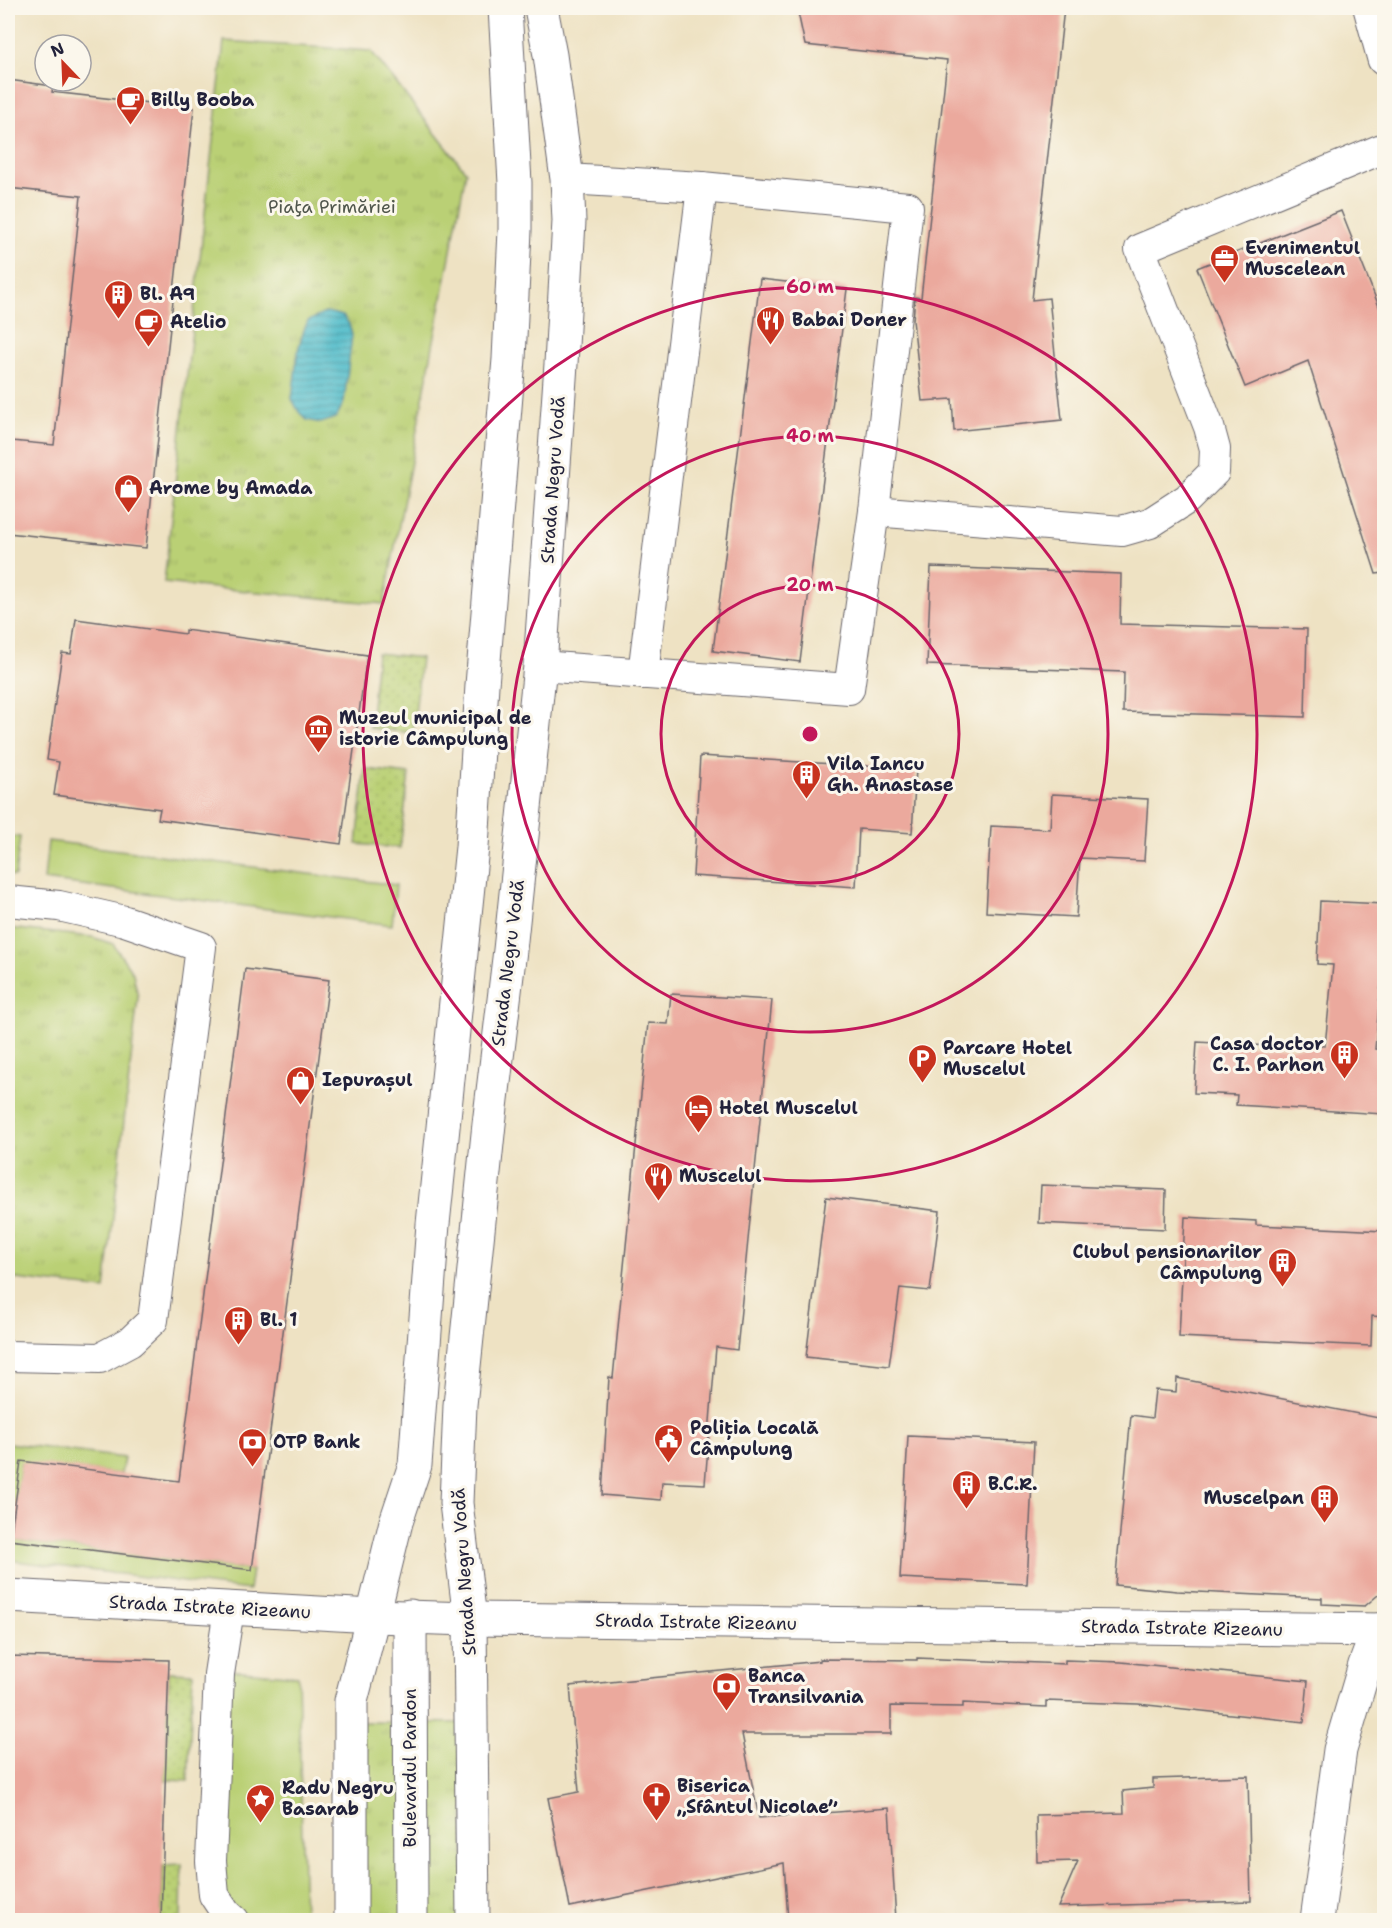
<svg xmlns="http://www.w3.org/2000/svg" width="1392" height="1928" viewBox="0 0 1392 1928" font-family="'Shantell Sans',sans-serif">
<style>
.grass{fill:url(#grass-dots);stroke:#6e7958;stroke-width:1.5}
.park{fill:url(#park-tufts);stroke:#6e7958;stroke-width:1.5}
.garden{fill:#bad075;stroke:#6e7958;stroke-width:1.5}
.water{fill:url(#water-rules);stroke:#386f82;stroke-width:1.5}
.building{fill:#eba99d}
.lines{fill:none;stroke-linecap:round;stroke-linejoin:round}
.lane-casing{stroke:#69656b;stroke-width:32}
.street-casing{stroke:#69656b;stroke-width:35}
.secondary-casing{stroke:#69656b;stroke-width:35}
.lane{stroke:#fff;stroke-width:30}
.street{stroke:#fff;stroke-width:33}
.secondary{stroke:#fff;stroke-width:33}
.ring{fill:none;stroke:#c2185b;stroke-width:3}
.labels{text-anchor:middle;stroke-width:6;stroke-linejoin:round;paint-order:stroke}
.poi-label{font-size:18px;font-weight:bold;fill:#22223b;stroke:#fbf7ec;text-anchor:start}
.park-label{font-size:18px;fill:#50564c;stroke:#fbf7ec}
.street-label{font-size:18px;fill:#22223b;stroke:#fbf7ec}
.centre{fill:#c2185b;stroke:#fbf7ec;stroke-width:3}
.ring-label{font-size:18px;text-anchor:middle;font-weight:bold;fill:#c2185b;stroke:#fbf7ec;stroke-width:6;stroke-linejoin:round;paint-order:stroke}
</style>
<defs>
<pattern id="grass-dots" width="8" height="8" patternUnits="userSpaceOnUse" patternTransform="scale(1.5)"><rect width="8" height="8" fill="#bad075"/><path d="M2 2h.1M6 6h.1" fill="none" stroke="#a0b266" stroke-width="1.8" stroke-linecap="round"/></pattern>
<pattern id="park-tufts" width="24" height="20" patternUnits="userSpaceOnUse" patternTransform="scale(1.5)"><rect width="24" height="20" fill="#bad075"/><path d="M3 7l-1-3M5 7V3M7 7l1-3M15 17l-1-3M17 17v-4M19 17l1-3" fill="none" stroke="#a0b266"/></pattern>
<pattern id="water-rules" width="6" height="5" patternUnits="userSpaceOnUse" patternTransform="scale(1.5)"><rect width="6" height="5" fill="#4fbcca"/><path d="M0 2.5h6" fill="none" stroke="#4198a5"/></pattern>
</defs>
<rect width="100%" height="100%" fill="#fbf7ec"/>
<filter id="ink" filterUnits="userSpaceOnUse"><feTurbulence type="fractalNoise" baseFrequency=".0167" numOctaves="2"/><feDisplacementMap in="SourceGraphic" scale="12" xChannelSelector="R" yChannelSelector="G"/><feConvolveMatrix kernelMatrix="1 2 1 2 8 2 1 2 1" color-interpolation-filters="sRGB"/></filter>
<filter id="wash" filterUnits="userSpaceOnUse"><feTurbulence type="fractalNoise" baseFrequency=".008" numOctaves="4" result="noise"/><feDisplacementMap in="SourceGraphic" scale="24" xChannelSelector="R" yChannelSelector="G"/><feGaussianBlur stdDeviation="1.35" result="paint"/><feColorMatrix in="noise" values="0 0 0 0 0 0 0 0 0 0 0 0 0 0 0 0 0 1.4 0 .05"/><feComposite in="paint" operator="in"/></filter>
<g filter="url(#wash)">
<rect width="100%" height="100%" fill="#eee2c3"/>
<!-- grass -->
<g class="grass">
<polygon points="377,653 421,658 413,733 370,728"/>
<polygon points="365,769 409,774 400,848 357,844"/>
<polygon points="169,1672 193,1673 188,1781 165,1780"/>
<polygon points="182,1864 181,1920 161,1920 163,1865"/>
</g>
<!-- park -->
<g class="park">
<polygon points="224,41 371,51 466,172 384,604 164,583"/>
<polygon points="8,928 92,937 113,944 133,973 138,997 105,1289 8,1278"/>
<polygon points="352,1722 464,1723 464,1920 354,1920"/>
</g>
<!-- garden -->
<g class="garden">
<polygon points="8,836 20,837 15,876 8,875"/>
<polygon points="48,841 396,885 392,925 44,880"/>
<polygon points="8,1443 124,1458 121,1474 21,1462 11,1540 252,1570 249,1590 8,1560"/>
<polygon points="230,1670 298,1676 304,1920 248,1920 222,1895"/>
</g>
<!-- water -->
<polygon class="water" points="327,312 343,316 349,324 352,335 344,402 336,418 321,423 307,420 299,412 292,399 298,350 304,330 308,321"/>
<g id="blocks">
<!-- building -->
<g class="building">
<polygon points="797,8 1064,8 1032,300 1049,298 1062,420 954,431 952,399 922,401 913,320 915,297 921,298 947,60 805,45"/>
<polygon points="8,80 53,86 52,92 194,108 146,548 8,533 8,484 12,441 54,445 81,196 8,188"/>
<polygon points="1341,211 1384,319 1384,573 1376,574 1308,361 1245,387 1197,268"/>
<polygon points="760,279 847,289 800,662 713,651"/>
<polygon points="931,567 1121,574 1120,624 1307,629 1305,717 1123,712 1124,672 927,665"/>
<polygon points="76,619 185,634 185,630 367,655 341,844 158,819 160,809 54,795 59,762 47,760 62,653 71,654"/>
<polygon points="700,756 916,769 912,833 859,829 856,887 693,876"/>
<polygon points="1052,794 1148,799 1144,861 1080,858 1076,917 986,912 991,826 1050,829"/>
<polygon points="1320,901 1384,904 1384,950 1375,1049 1384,1050 1384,1114 1236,1105 1237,1095 1194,1093 1197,1042 1307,1048 1307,1045 1325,1046 1333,965 1317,964"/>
<polygon points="245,969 329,980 252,1570 10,1540 21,1461 179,1481"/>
<polygon points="671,994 772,1000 737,1350 716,1347 705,1484 662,1482 661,1500 602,1495 609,1377 613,1378 648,1023 668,1024"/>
<polygon points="1041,1185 1166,1190 1165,1229 1039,1223"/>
<polygon points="826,1197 940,1211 930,1291 900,1288 889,1366 806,1357"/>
<polygon points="1185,1217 1256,1221 1256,1225 1384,1231 1384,1317 1372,1316 1371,1346 1179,1337"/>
<polygon points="1177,1378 1384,1419 1384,1590 1365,1606 1322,1604 1322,1598 1177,1591 1115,1585 1131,1415 1152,1418 1155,1390 1176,1392"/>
<polygon points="908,1436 1034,1442 1027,1584 900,1578"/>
<polygon points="8,1656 169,1660 161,1920 8,1920"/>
<polygon points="917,1658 1065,1664 1065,1660 1121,1662 1308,1681 1304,1722 1138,1704 1046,1701 1046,1707 963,1703 963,1707 891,1706 891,1734 742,1734 759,1818 889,1808 896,1920 788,1920 784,1863 570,1907 548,1798 579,1792 570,1686 820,1661 820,1659 917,1660"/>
<polygon points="1248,1776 1251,1901 1058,1907 1078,1861 1037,1862 1036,1815 1124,1813 1123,1791 1153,1788 1153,1779"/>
</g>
</g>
</g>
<g filter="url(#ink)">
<use href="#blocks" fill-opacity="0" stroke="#69656b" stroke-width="1.5"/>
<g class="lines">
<defs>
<g id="lane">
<polyline points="874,511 1122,531 1150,523 1187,499 1214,472 1215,449 1209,427 1140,249 1384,148"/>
<polyline points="540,666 849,689 874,511 908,207 702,187 567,179"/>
<polyline points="643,674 702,187"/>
<polyline points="8,901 59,906 125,921 201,947 153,1320 130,1342 100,1358 8,1356"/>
<polyline points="229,1609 219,1674 211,1861 214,1895 226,1913 234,1920"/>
</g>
<g id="street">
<polyline points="410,1616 411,1920"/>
<polyline points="470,1619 473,1920"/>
<polyline points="351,1920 351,1701 373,1616"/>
</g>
<g id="secondary">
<polyline points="1370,8 1384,59"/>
<polyline points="8,1596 373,1616 470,1619 1384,1630"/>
<polyline points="373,1616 396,1522 415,1465 433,1224 472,847 482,685 509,359 515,230 515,183 505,8"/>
<polyline points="470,1619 456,1503 460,1405 489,1124 510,950 540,666 561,364 569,221 567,179 550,55 541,8"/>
<polyline points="1317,1920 1340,1750 1365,1665 1378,1630"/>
</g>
</defs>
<!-- lane casing -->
<use href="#lane" class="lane-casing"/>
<!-- street casing -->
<use href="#street" class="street-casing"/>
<!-- secondary casing -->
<use href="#secondary" class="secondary-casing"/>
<!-- lane -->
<use href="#lane" class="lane"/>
<!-- street -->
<use href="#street" class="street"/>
<!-- secondary -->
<use href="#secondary" class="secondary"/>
</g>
</g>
<!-- distance rings -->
<g class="ring">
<circle cx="810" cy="734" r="149"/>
<circle cx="810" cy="734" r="298"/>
<circle cx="810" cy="734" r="447"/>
</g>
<!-- icons -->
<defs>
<symbol id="cafe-pin" viewBox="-11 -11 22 30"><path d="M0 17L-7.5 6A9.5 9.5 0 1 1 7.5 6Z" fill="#c8321e" stroke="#fbf7ec"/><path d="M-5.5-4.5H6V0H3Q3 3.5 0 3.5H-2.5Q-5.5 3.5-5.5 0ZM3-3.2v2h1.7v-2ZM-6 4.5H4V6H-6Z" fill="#fff"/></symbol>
<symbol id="office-pin" viewBox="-11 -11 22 30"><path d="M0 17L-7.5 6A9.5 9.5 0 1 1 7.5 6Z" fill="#c8321e" stroke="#fbf7ec"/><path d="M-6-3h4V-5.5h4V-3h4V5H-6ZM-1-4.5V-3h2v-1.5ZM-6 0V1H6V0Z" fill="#fff"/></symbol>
<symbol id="building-pin" viewBox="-11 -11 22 30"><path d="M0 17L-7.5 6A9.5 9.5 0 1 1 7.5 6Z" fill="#c8321e" stroke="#fbf7ec"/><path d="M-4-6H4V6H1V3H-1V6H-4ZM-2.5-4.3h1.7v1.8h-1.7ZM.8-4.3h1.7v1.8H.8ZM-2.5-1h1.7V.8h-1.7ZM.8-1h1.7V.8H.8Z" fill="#fff"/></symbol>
<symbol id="restaurant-pin" viewBox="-11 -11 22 30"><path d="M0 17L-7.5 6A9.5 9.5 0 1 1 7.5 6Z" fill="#c8321e" stroke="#fbf7ec"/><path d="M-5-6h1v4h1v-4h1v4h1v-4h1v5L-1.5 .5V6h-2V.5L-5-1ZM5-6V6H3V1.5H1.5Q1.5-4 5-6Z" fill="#fff"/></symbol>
<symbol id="shop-pin" viewBox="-11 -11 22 30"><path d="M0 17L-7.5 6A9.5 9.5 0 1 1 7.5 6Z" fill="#c8321e" stroke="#fbf7ec"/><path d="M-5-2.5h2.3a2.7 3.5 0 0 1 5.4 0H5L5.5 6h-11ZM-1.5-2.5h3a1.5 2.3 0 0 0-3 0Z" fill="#fff"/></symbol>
<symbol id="museum-pin" viewBox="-11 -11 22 30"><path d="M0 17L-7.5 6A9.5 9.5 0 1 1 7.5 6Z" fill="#c8321e" stroke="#fbf7ec"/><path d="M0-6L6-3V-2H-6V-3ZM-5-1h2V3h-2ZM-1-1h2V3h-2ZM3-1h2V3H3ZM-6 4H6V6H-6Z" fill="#fff"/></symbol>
<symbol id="parking-pin" viewBox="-11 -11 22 30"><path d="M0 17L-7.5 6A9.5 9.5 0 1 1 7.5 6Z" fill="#c8321e" stroke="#fbf7ec"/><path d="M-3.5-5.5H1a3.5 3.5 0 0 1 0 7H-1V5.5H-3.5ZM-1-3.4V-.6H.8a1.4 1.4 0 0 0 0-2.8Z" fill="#fff"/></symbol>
<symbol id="hotel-pin" viewBox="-11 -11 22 30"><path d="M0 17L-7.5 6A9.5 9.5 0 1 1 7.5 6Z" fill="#c8321e" stroke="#fbf7ec"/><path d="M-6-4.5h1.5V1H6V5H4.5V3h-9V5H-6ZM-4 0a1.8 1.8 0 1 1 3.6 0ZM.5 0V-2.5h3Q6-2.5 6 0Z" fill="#fff"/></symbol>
<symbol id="civic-pin" viewBox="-11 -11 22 30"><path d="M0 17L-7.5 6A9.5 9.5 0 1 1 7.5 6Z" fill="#c8321e" stroke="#fbf7ec"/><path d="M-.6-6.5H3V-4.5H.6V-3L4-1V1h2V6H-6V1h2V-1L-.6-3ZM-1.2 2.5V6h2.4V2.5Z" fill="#fff"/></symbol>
<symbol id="bank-pin" viewBox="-11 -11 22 30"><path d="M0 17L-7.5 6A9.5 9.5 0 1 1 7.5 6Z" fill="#c8321e" stroke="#fbf7ec"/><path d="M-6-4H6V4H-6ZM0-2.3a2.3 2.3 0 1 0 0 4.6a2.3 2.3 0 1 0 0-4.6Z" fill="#fff"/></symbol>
<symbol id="church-pin" viewBox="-11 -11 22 30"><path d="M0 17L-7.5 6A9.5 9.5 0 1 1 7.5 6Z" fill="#c8321e" stroke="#fbf7ec"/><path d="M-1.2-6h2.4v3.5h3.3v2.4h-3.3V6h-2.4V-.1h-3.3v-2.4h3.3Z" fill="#fff"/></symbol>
<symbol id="sight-pin" viewBox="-11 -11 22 30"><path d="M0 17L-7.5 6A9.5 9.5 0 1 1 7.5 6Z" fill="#c8321e" stroke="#fbf7ec"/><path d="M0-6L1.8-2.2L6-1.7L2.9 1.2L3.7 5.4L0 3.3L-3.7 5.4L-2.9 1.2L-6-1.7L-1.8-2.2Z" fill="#fff"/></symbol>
</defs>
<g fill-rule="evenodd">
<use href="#cafe-pin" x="114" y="84" width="33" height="45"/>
<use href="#office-pin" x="1208" y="242" width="33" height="45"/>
<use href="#building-pin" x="102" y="278" width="33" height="45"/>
<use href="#restaurant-pin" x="754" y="304" width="33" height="45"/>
<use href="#cafe-pin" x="132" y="306" width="33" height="45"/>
<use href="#shop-pin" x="112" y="472" width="33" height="45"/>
<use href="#museum-pin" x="302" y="712" width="33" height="45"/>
<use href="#building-pin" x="790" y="758" width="33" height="45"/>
<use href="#building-pin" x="1328" y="1038" width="33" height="45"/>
<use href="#parking-pin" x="906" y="1042" width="33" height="45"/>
<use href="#shop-pin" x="284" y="1064" width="33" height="45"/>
<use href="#hotel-pin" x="682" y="1092" width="33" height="45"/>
<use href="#restaurant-pin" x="642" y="1160" width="33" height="45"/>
<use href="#building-pin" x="1266" y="1246" width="33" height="45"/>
<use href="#building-pin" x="222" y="1304" width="33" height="45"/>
<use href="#civic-pin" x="652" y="1422" width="33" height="45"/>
<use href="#bank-pin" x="236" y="1426" width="33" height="45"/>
<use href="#building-pin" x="950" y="1468" width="33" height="45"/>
<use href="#building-pin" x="1308" y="1482" width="33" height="45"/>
<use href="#bank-pin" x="710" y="1670" width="33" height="45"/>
<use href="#church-pin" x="640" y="1780" width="33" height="45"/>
<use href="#sight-pin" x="244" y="1782" width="33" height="45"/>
</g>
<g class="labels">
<!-- poi labels -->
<g class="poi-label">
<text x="151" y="106">Billy Booba</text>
<text x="1245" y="254">Evenimentul<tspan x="1245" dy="21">Muscelean</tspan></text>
<text x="140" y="300">Bl. A9</text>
<text x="792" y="326">Babai Doner</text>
<text x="170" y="328">Atelio</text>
<text x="149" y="494">Arome by Amada</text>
<text x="339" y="724">Muzeul municipal de<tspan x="339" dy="21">istorie Câmpulung</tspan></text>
<text x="827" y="770">Vila Iancu<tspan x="827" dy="21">Gh. Anastase</tspan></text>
<text x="1324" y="1050" text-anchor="end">Casa doctor<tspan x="1324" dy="21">C. I. Parhon</tspan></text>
<text x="943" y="1054">Parcare Hotel<tspan x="943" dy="21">Muscelul</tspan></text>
<text x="322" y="1086">Iepurașul</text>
<text x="719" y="1114">Hotel Muscelul</text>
<text x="679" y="1182">Muscelul</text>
<text x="1262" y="1258" text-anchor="end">Clubul pensionarilor<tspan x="1262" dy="21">Câmpulung</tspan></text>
<text x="260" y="1326">Bl. 1</text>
<text x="690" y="1434">Poliția Locală<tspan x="690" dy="21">Câmpulung</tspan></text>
<text x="273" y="1448">OTP Bank</text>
<text x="988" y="1490">B.C.R.</text>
<text x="1304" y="1504" text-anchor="end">Muscelpan</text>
<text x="748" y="1682">Banca<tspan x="748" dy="21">Transilvania</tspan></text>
<text x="677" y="1792">Biserica<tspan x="677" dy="21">„Sfântul Nicolae”</tspan></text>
<text x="282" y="1794">Radu Negru<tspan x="282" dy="21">Basarab</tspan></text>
</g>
<!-- park labels -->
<g class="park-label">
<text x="332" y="213">Piaţa Primăriei</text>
</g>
<!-- street labels -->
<g class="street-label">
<text transform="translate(553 480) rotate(-86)" y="6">Strada Negru Vodă</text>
<text transform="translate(508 963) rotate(-83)" y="6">Strada Negru Vodă</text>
<text transform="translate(464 1572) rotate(-94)" y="6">Strada Negru Vodă</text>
<text transform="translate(210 1607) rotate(3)" y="6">Strada Istrate Rizeanu</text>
<text transform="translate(696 1622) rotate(1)" y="6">Strada Istrate Rizeanu</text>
<text transform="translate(1182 1628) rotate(1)" y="6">Strada Istrate Rizeanu</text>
<text transform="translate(410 1768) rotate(-90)" y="6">Bulevardul Pardon</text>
</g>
</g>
<circle cx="810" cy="734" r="9" class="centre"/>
<g class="ring-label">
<text x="810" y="293">60 m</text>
<text x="810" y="442">40 m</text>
<text x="810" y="591">20 m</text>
</g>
<!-- margin -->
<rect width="1392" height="1928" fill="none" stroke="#fbf7ec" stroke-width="30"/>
<!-- north arrow -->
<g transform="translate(63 63) rotate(337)"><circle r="28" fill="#fbf7ec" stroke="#a4a2a5" stroke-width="1.5"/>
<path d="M0-4.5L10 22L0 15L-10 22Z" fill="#c8321e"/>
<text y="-9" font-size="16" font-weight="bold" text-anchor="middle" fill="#22223b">N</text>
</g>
</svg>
